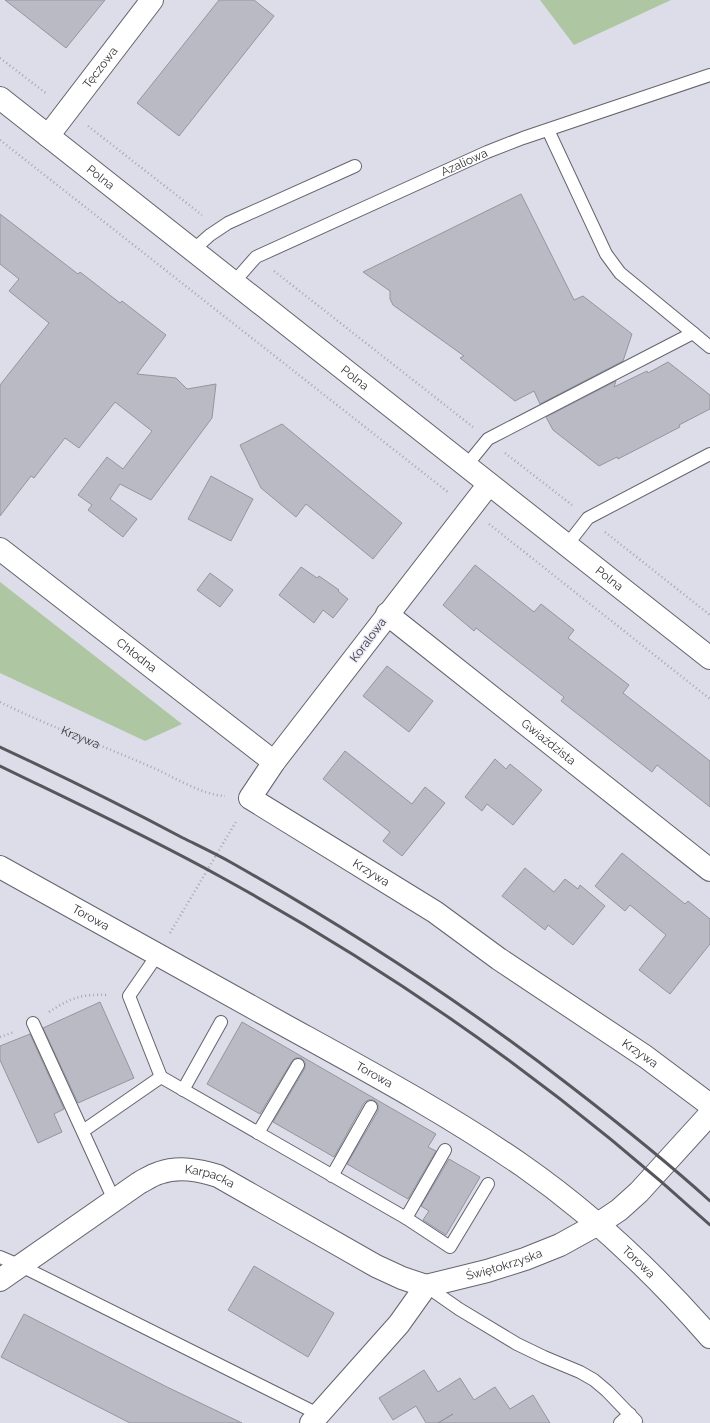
<svg xmlns="http://www.w3.org/2000/svg" width="710" height="1423" viewBox="0 0 710 1423" font-family="Raleway,sans-serif">
<style>
.green{fill:#aec6a1}
.building{fill:#babac5;stroke:#95959f}
.lines{fill:none;stroke-linecap:round;stroke-linejoin:round}
.service-casing{stroke:#64646e;stroke-width:14}
.minor-casing{stroke:#64646e;stroke-width:24}
.tertiary-casing{stroke:#64646e;stroke-width:24}
.path{stroke:#a7a7b0;stroke-width:2.5;stroke-dasharray:1 3;stroke-linecap:butt}
.service{stroke:#fff;stroke-width:12}
.minor{stroke:#fff;stroke-width:22}
.tertiary{stroke:#fff;stroke-width:22}
.rail{stroke:#56565c;stroke-width:3}
.labels{text-anchor:middle;stroke-width:3;stroke-linejoin:round;paint-order:stroke}
.street-label{font-size:12px;fill:#343438;stroke:#ebeaf6}
</style>
<rect width="100%" height="100%" fill="#dddde9"/>
<!-- green -->
<g class="green">
<polygon points="540,0 671,0 574,45"/>
<polygon points="0,582 182,724 145,741 0,673"/>
</g>
<!-- building -->
<g class="building">
<polygon points="5,0 105,0 66,48"/>
<polygon points="219,0 254,0 274,16 179,136 137,103"/>
<polygon points="521,194 574,300 583,296 632,334 623,361 540,404 534,391 515,401 460,358 464,356 393,305 390,299 390,291 363,272"/>
<polygon points="0,214 78,274 80,272 120,303 122,301 166,335 137,374 176,378 187,389 216,384 212,418 151,500 120,484 110,499 137,519 123,537 88,510 92,505 78,495 107,457 123,469 152,431 115,402 79,448 65,438 34,478 31,476 0,516 0,385 49,323 9,291 19,279 0,264"/>
<polygon points="668,362 710,395 710,409 679,425 680,427 618,459 617,457 599,466 553,430 546,417 616,381 614,387 647,371 648,373"/>
<polygon points="282,424 402,523 373,559 306,504 296,517 261,488 240,445"/>
<polygon points="211,476 253,499 231,541 188,519"/>
<polygon points="475,565 534,612 541,604 574,630 568,638 629,685 623,693 710,761 710,807 657,765 652,772 561,701 564,697 476,628 474,631 443,605"/>
<polygon points="301,567 317,578 319,576 339,590 338,591 348,599 333,618 323,610 314,623 279,595"/>
<polygon points="210,573 233,590 220,607 197,590"/>
<polygon points="387,666 433,701 409,732 363,696"/>
<polygon points="345,751 412,804 425,787 445,803 402,856 383,841 390,832 323,779"/>
<polygon points="495,759 506,769 510,764 542,790 513,825 487,804 482,811 465,797"/>
<polygon points="622,853 685,904 688,901 710,919 710,944 670,994 639,970 666,935 630,905 625,911 595,886"/>
<polygon points="525,868 554,892 565,879 578,889 580,885 605,906 573,945 548,925 545,930 502,896"/>
<polygon points="100,1002 134,1078 78,1103 43,1028"/>
<polygon points="242,1022 436,1134 428,1147 436,1151 408,1199 347,1164 378,1111 378,1104 374,1100 368,1100 364,1103 334,1157 273,1122 305,1068 305,1062 301,1058 295,1058 292,1061 260,1114 207,1084"/>
<polygon points="30,1034 64,1109 54,1114 62,1132 38,1143 0,1060 0,1046"/>
<polygon points="449,1159 480,1177 446,1235 423,1220 429,1211 421,1206"/>
<polygon points="254,1266 334,1313 308,1357 228,1310"/>
<polygon points="24,1314 167,1387 242,1423 130,1423 1,1357"/>
<polygon points="424,1370 438,1392 460,1378 474,1400 495,1387 510,1409 533,1395 550,1423 438,1423 453,1414 438,1423 426,1423 416,1406 393,1420 379,1398"/>
</g>
<g class="lines">
<defs>
<g id="service">
<polyline points="193,250 210,235 228,223 355,166"/>
<path id="s2" d="M234 282 256 257 487 152 523 138 710 75"/>
<polyline points="693,333 710,347"/>
<polyline points="466,466 488,439 693,333 620,273 606,254 548,130"/>
<polyline points="567,545 588,518 710,454"/>
<polyline points="158,954 129,996 161,1077"/>
<polyline points="33,1023 114,1200"/>
<polyline points="183,1090 221,1022"/>
<polyline points="83,1131 161,1077 406,1218 445,1150"/>
<polyline points="258,1133 298,1065"/>
<polyline points="332,1176 371,1107"/>
<polyline points="406,1218 450,1247 488,1184"/>
<polyline points="0,1257 21,1266 318,1414"/>
<polyline points="426,1286 459,1309 517,1344 544,1357 580,1372 594,1380 607,1391 636,1421"/>
<polyline points="620,1423 630,1414"/>
</g>
<g id="minor">
<path id="s3" d="M48 136 152 0"/>
<path id="s4" d="M489 484 274 762 250 798 435 912 499 959 646 1057 710 1105"/>
<path id="s5" d="M0 549 274 762"/>
<path id="s6" d="M387 614 710 870"/>
<path id="s7" d="M0 867C95 920 191 973 286 1026 366 1070 448 1114 523 1166 592 1214 655 1274 710 1337"/>
<path id="s8" d="M0 1280 139 1183C145 1180 152 1175 159 1173 179 1166 199 1170 218 1176L376 1266 402 1278 426 1286"/>
<path id="s9" d="M311 1423 399 1324 426 1286 487 1271 525 1259 560 1245 598 1224 619 1210 639 1192 710 1114"/>
</g>
<g id="tertiary">
<path id="s10" d="M0 98 710 658"/>
</g>
</defs>
<!-- service casing -->
<use href="#service" class="service-casing"/>
<!-- minor casing -->
<use href="#minor" class="minor-casing"/>
<!-- tertiary casing -->
<use href="#tertiary" class="tertiary-casing"/>
<!-- path -->
<g class="path">
<polyline points="0,58 47,94"/>
<polyline points="88,126 202,215"/>
<polyline points="0,140 449,493"/>
<polyline points="274,271 473,427"/>
<polyline points="505,453 572,505"/>
<polyline points="489,524 710,699"/>
<polyline points="605,532 710,615"/>
<path id="s1" d="M0 702C48 726 99 744 149 766 171 775 201 795 225 796"/>
<polyline points="170,933 237,820"/>
<path d="M49 1012C72 997 82 994 108 995"/>
<polyline points="0,1037 14,1032"/>
</g>
<!-- service -->
<use href="#service" class="service"/>
<!-- minor -->
<use href="#minor" class="minor"/>
<!-- tertiary -->
<use href="#tertiary" class="tertiary"/>
<!-- rail -->
<g class="rail">
<path d="M0 747C62 776 123 806 183 838 199 846 216 854 232 863 349 929 462 1002 569 1085 617 1122 665 1160 710 1201"/>
<path d="M0 766C74 802 149 837 221 877 396 973 562 1090 710 1225"/>
</g>
</g>
<g class="labels">
<!-- street labels -->
<g class="street-label">
<text dy="4" stroke="none"><textPath href="#s3" startOffset="86">Tęczowa</textPath></text>
<text dy="4" stroke="none"><textPath href="#s2" startOffset="262">Azaliowa</textPath></text>
<text dy="4" stroke="none"><textPath href="#s10" startOffset="128">Polna</textPath></text>
<text dy="4" stroke="none"><textPath href="#s10" startOffset="452">Polna</textPath></text>
<text dy="4" stroke="none"><textPath href="#s10" startOffset="776">Polna</textPath></text>
<text transform="translate(368 640) rotate(-53)" y="4">Koralowa</text>
<text dy="4" stroke="none"><textPath href="#s5" startOffset="173">Chłodna</textPath></text>
<text dy="4" stroke="none"><textPath href="#s1" startOffset="88">Krzywa</textPath></text>
<text dy="4" stroke="none"><textPath href="#s6" startOffset="206">Gwiaździsta</textPath></text>
<text dy="4" stroke="none"><textPath href="#s4" startOffset="537">Krzywa</textPath></text>
<text dy="4" stroke="none"><textPath href="#s7" startOffset="104">Torowa</textPath></text>
<text dy="4" stroke="none"><textPath href="#s4" startOffset="861">Krzywa</textPath></text>
<text dy="4" stroke="none"><textPath href="#s7" startOffset="428">Torowa</textPath></text>
<text dy="4" stroke="none"><textPath href="#s8" startOffset="244">Karpacka</textPath></text>
<text dy="4" stroke="none"><textPath href="#s7" startOffset="753">Torowa</textPath></text>
<text dy="4" stroke="none"><textPath href="#s9" startOffset="260">Świętokrzyska</textPath></text>
</g>
</g>
</svg>
